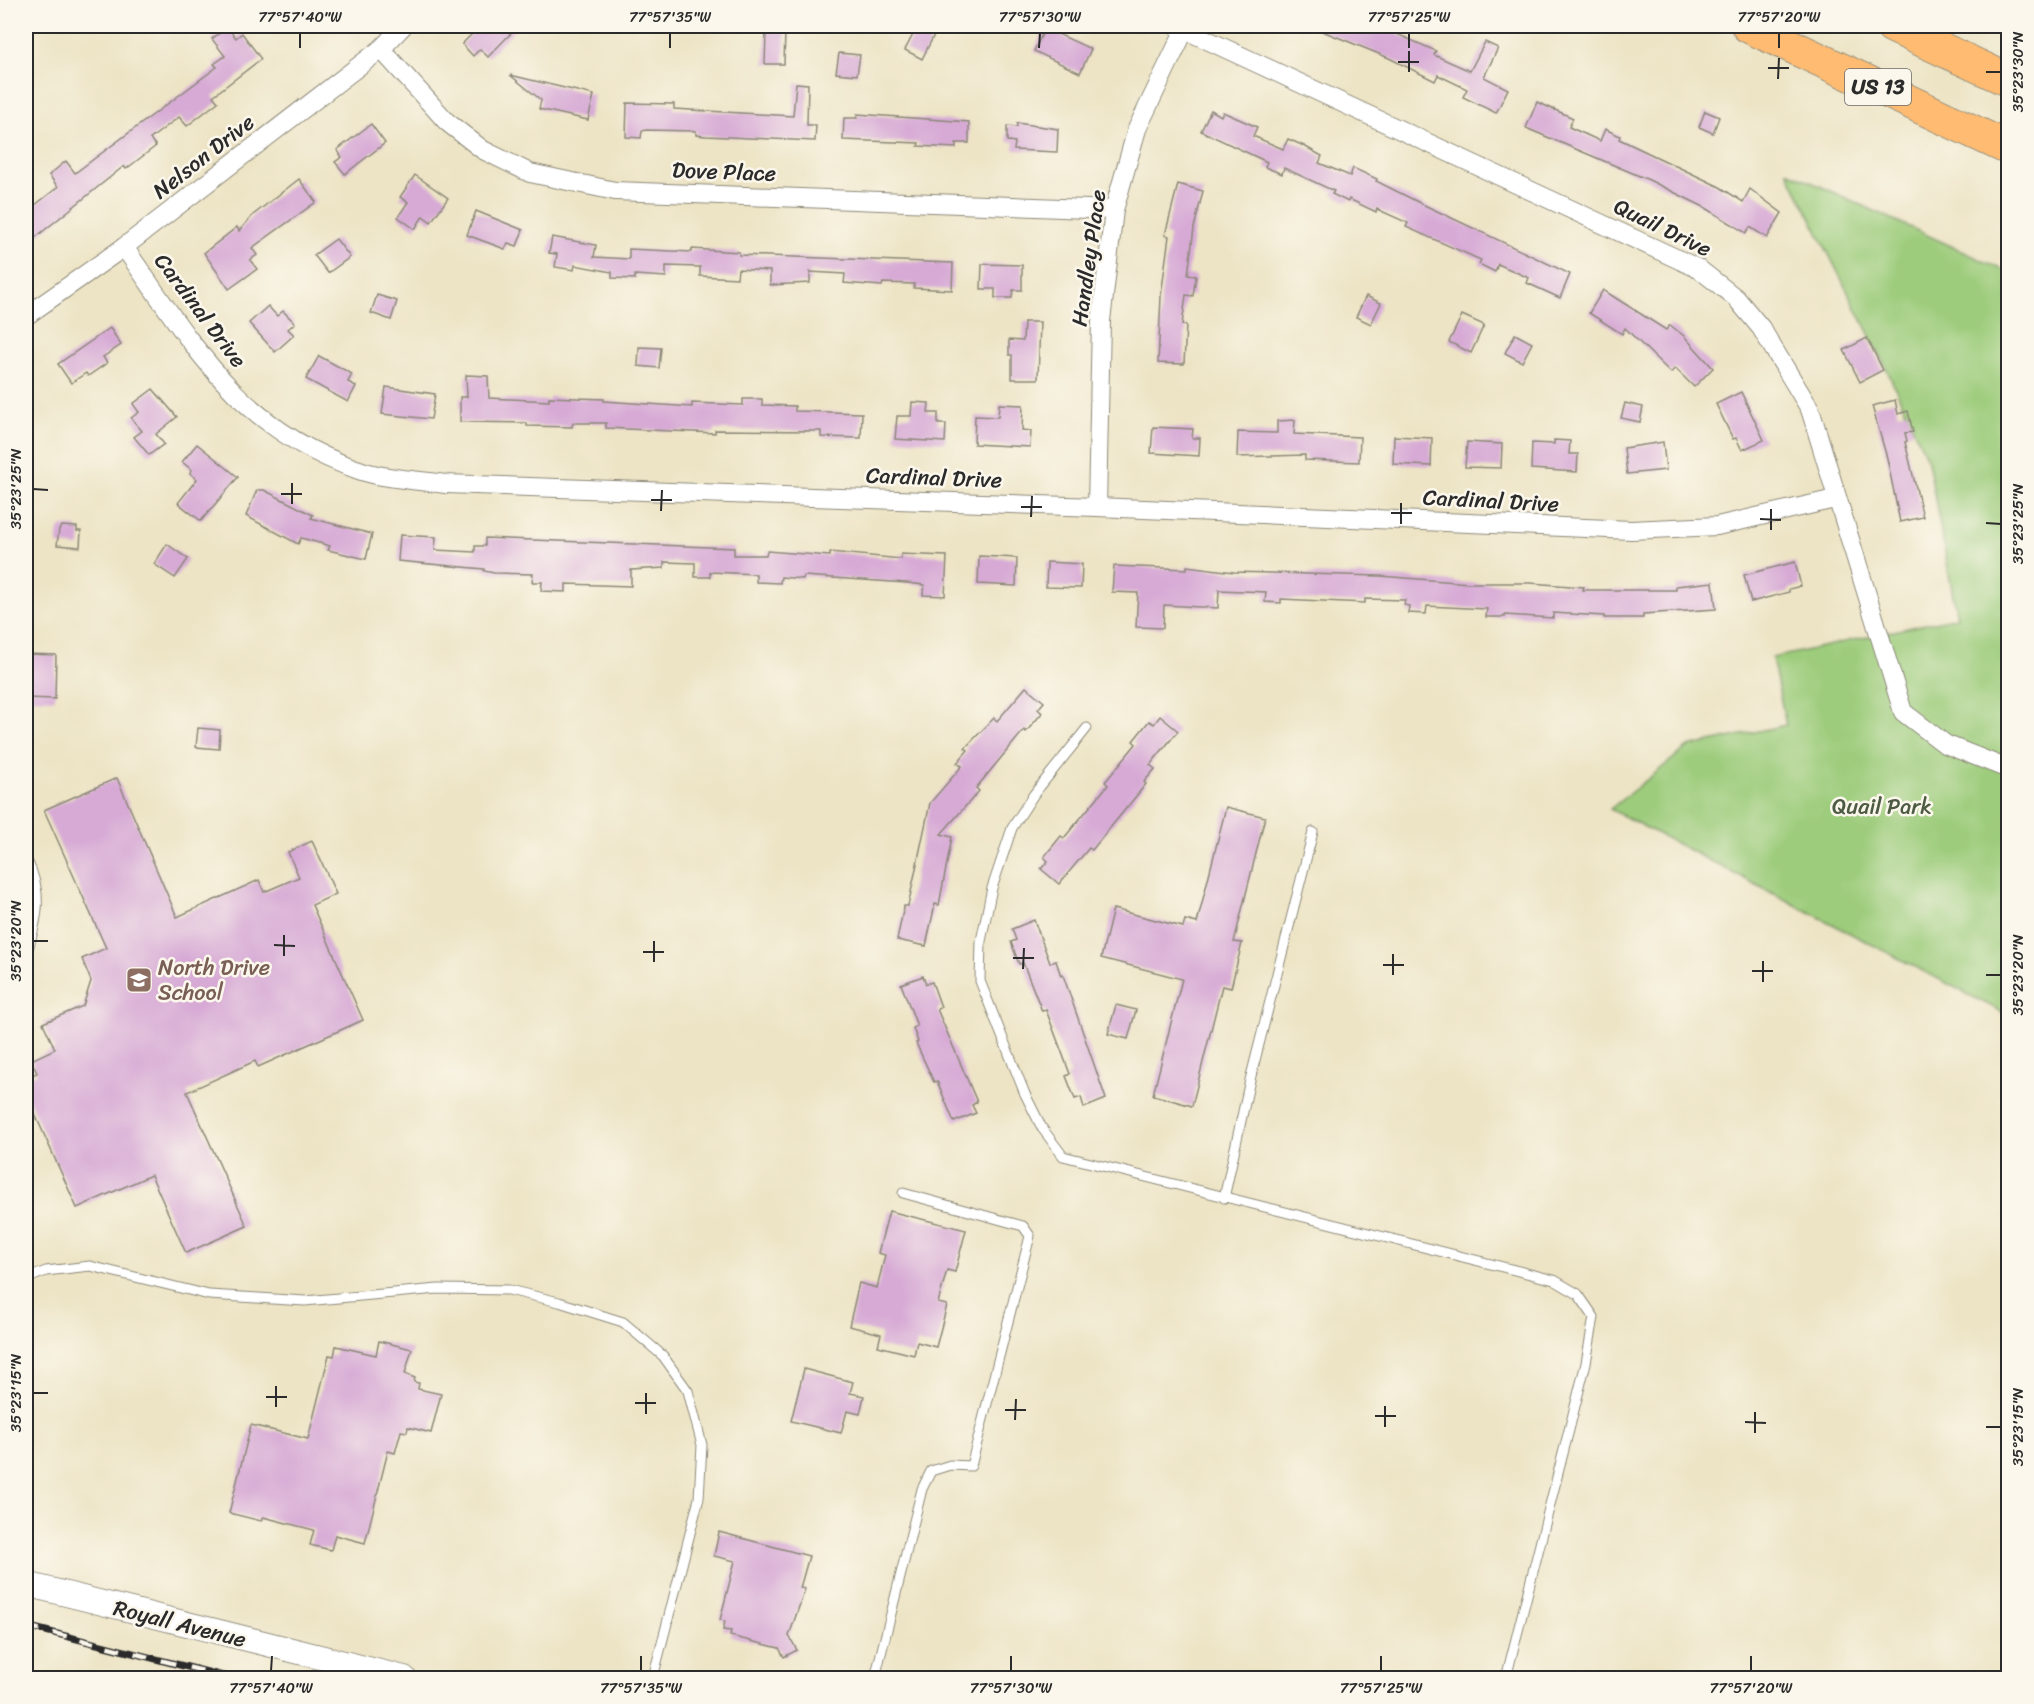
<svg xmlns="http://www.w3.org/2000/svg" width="2034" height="1704" viewBox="0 0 2034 1704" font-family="Sriracha,sans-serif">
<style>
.green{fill:#9dcc7b;stroke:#647c53;stroke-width:1.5}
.building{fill:#d7aad5}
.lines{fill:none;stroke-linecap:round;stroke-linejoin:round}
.service-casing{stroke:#8c8878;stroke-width:11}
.minor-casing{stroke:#8c8878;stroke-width:20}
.tertiary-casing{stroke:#8c8878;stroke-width:26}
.motorway-casing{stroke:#8c8878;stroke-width:35}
.service{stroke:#fff;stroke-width:9}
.minor{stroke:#fff;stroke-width:18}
.tertiary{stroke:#fff;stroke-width:24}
.motorway{stroke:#febb71;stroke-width:33}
.rail-casing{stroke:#2b2b2b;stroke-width:7}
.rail{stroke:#fbf7ec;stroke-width:4.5;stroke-dasharray:14;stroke-linecap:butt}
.ticks{fill:none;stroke:#2b2b2b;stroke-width:2}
.labels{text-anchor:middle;stroke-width:5;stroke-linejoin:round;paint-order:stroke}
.shield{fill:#fbf7ec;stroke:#696865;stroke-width:1.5}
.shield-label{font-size:21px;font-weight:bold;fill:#2b2b2b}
.street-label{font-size:22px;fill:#2b2b2b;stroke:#fbf7ec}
.park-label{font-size:22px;fill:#4d5b43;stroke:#fbf7ec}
.education-label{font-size:22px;fill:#785e54;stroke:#fbf7ec;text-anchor:start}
.neatline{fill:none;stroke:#2b2b2b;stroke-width:2}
.ticks-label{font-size:15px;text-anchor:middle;fill:#2b2b2b}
</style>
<rect width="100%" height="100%" fill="#fbf7ec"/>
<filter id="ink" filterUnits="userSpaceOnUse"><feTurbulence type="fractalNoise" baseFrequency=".0167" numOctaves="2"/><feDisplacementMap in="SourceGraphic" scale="12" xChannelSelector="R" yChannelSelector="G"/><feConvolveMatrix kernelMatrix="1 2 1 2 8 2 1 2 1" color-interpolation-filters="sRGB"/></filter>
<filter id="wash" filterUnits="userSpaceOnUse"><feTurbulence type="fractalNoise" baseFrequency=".008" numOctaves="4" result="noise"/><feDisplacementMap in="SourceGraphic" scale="24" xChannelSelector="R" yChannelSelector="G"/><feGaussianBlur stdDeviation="1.35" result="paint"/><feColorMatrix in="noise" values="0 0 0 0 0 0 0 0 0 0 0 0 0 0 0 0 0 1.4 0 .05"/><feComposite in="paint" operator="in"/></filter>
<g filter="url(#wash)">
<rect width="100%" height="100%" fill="#ede4c5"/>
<!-- green -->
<polygon class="green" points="1787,171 2008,272 2008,1015 1610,809 1688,747 1786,725 1772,658 1957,617 1928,461 1887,370"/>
<g id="blocks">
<!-- building -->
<g class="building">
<polygon points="480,26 518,26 488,57 480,49 473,56 462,44"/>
<polygon points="1310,26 1379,26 1436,51 1434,55 1470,71 1485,42 1498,48 1484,77 1508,89 1496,113 1463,97 1467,89 1438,75 1435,81 1389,58"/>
<polygon points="227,27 236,38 242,33 261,59 213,96 218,102 187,126 179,117 150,139 156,146 126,169 124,166 26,245 26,212 58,187 49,175 66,161 75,173 217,67 214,64 225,56 212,39"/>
<polygon points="917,27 934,35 922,59 905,50"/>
<polygon points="1045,28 1091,49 1080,73 1034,51"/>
<polygon points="766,31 785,32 784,64 765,64"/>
<polygon points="839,53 860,55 857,75 836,73"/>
<polygon points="510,75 594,95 588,120 539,109 541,100"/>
<polygon points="796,83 808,84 807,125 816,125 815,141 706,136 696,135 696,131 646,130 642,131 641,138 626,137 627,103 674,104 674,109 793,116"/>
<polygon points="1537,102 1573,118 1569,127 1600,141 1605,129 1620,136 1619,139 1720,187 1743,202 1750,189 1782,213 1767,238 1750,227 1746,233 1706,208 1649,180 1526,128"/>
<polygon points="1211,110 1221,116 1223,112 1257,127 1253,136 1283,149 1288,139 1304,146 1322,156 1319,163 1350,176 1353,168 1377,179 1376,181 1418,202 1570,274 1560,298 1527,283 1529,278 1498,264 1495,272 1479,264 1481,260 1406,227 1408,223 1377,209 1376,212 1349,199 1348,202 1332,194 1334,191 1284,168 1282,174 1265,167 1267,162 1201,131"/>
<polygon points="1705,111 1719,117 1713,133 1699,127"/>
<polygon points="857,114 969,122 969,143 956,143 956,148 918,146 919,143 843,140 844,118 857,118"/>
<polygon points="1017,123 1058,129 1057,152 1014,150 1015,142 1007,141 1007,126 1017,127"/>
<polygon points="371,124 385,143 345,174 335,162 342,157 337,150"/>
<polygon points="415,175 448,198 431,222 423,216 415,229 398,217 408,202 400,197"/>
<polygon points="299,179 316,202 252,248 257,255 250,260 257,269 229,289 204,253 237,227 239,231 253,215"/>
<polygon points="1178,184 1203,191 1194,228 1188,275 1196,276 1193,296 1186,295 1182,325 1186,325 1184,364 1158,363 1161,296 1169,236 1165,235"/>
<polygon points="476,211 523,230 517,246 508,243 505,249 467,235"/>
<polygon points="552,237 596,245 594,257 629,259 629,249 692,252 692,249 739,252 739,255 953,263 952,290 914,288 914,284 883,283 882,286 844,283 845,274 810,272 810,283 770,285 770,271 738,269 737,278 700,276 700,267 666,266 666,277 635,275 635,279 612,278 612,272 575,265 574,270 555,267 557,254 549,253"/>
<polygon points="336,239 350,257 328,273 314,255"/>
<polygon points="982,264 1022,265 1022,290 1013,290 1012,298 995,298 995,289 981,289"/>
<polygon points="1603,290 1666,330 1670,325 1684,336 1713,368 1694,387 1675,368 1671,373 1625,328 1622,334 1589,313"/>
<polygon points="377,295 397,301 391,320 371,313"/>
<polygon points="1366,296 1381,303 1371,324 1356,317"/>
<polygon points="268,306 277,316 283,311 295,323 288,329 294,335 275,352 249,323"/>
<polygon points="1462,315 1484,325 1471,353 1449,342"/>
<polygon points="1024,322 1040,322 1038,379 1012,379 1012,355 1009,355 1009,340 1023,341"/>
<polygon points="110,328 121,345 103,357 107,363 88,376 86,373 71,383 58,364"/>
<polygon points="1515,334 1532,343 1522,362 1505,353"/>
<polygon points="1867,338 1883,370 1860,382 1844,350"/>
<polygon points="639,347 661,348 659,368 638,366"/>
<polygon points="319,356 352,374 348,382 356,386 348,402 306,379"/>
<polygon points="466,375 488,376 489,398 549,401 549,397 604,399 604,401 692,407 692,403 743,405 743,399 762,399 762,405 795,406 795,411 862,413 861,438 821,437 821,431 715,430 715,433 606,428 606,423 573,423 572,427 527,426 527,423 460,422 460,397 467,397"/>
<polygon points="386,387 435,394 431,419 382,414"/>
<polygon points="153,389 177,417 156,434 164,444 149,455 134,437 142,431 131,418 139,412 133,404"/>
<polygon points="1741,392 1764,440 1742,450 1736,438 1733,439 1716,404"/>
<polygon points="1895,400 1898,414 1908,411 1913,432 1905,433 1907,441 1905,442 1923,517 1900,522 1887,458 1872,406"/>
<polygon points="912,402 929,403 928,413 938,413 938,424 946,424 945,442 895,439 897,416 911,416"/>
<polygon points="1625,403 1643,407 1640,422 1621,418"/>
<polygon points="999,404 1023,405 1022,430 1031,431 1030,447 974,444 975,416 998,417"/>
<polygon points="1295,420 1294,434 1360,437 1359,462 1305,460 1305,455 1237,457 1238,432 1277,433 1277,421"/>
<polygon points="1153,427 1193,429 1192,438 1200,438 1199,456 1151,453"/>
<polygon points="1394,436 1432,438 1431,466 1393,464"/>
<polygon points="1554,440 1570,441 1569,454 1578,454 1577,472 1531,469 1532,443 1554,444"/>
<polygon points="1467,442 1502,444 1501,468 1465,467"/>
<polygon points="1663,442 1666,470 1627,474 1624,448"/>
<polygon points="197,444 238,477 201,521 178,503 197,479 190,473 192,470 182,462"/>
<polygon points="257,490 264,490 313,515 311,518 372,534 366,559 328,550 330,546 301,538 298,544 246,516"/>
<polygon points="62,526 77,527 77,531 81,531 80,547 57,545 59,529"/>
<polygon points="400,535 436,537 435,550 475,552 475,546 485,546 485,538 734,548 734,555 766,555 767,551 830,556 830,552 901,559 901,554 947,556 945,596 923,595 924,585 907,583 804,576 803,579 781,577 780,583 756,582 756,574 710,572 710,577 695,577 695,563 664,562 664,568 631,570 631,586 566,584 566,592 541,591 542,582 532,582 533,574 494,573 484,571 484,569 398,561"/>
<polygon points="167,544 188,559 175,578 154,564"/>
<polygon points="979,556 1017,558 1016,586 978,584"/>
<polygon points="1047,562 1082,564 1081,588 1046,587"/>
<polygon points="1795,562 1801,586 1789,589 1789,592 1751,602 1744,575"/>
<polygon points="1114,566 1187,569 1187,566 1234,572 1380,576 1469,583 1530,583 1584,587 1583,590 1676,590 1676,586 1713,582 1716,609 1643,614 1643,618 1604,618 1604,616 1553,613 1553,618 1505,615 1505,617 1486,617 1487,609 1427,606 1426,614 1408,613 1409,606 1404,605 1405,600 1365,599 1365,603 1281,599 1281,603 1265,602 1266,592 1219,590 1218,608 1164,605 1163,628 1136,627 1138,593 1112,592"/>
<polygon points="26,654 56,655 55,699 26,698"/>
<polygon points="1026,687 1044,702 1038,709 1042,713 1026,732 1024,730 976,788 979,791 941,834 952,837 939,905 935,904 926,946 897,940 904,906 908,906 930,803 962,766 957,763 968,750 965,748 994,718 997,721"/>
<polygon points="1160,716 1178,731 1150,765 1155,769 1144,782 1146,784 1092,850 1089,848 1059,884 1041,869 1048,861 1044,857 1061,836 1064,838 1108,785 1105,782 1136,744 1133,741 1149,721 1154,724"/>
<polygon points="198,728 220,730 219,749 196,747"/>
<polygon points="117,778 177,917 259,880 264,892 299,877 288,852 312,841 336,894 312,905 363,1020 258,1067 255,1061 187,1092 247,1226 186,1253 151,1175 77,1208 26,1094 26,1078 37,1073 31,1060 55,1049 43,1023 83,1006 91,981 82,959 106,948 44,810"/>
<polygon points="1226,807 1265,817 1234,942 1242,943 1231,988 1222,986 1192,1106 1153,1095 1182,979 1101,958 1113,909 1183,927 1185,920 1197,923"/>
<polygon points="1034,920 1050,963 1056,961 1061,976 1063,975 1106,1099 1084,1108 1081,1097 1075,1099 1066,1076 1070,1074 1046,1010 1042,1011 1023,963 1019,964 1011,942 1016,940 1012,929"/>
<polygon points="923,976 926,984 932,982 941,1007 937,1009 977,1102 972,1105 976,1113 954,1122 937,1081 934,1082 916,1043 918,1042 913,1028 917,1026 901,984"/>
<polygon points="1116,1005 1136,1010 1128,1039 1108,1034"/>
<polygon points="889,1211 966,1230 955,1272 947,1270 938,1303 947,1305 936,1347 917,1342 914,1355 878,1346 881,1334 849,1326 859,1283 877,1288 885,1255 878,1253"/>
<polygon points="379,1341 412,1349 405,1374 415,1378 414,1382 419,1383 418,1389 441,1394 431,1433 408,1427 407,1432 401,1431 395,1453 388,1451 365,1543 335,1535 331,1550 310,1545 314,1530 263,1517 261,1521 229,1513 251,1425 308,1439 329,1355 334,1356 336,1346 376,1355"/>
<polygon points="804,1369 853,1382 850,1393 864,1396 860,1414 847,1411 841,1433 791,1421"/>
<polygon points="719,1532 809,1556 800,1588 805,1589 789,1636 797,1650 784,1657 779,1648 730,1636 731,1631 723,1630 725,1621 720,1620 735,1561 714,1556"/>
</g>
</g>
</g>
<g filter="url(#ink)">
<use href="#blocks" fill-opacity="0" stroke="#8c8878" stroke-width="1.5"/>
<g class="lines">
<defs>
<g id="service">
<polyline points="1087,728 1034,794 1012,828 992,888 981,941 980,981 1025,1094 1042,1128 1063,1156 1554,1280 1578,1294 1594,1317 1586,1363 1506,1678"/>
<path d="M26 858C45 896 37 918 26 956"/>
<polyline points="1224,1198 1250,1080 1313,832"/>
<polyline points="26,1279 46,1271 90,1266 209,1295 305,1301 438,1289 509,1290 559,1302 623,1322 663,1356 688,1391 702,1445 699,1498 653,1678"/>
<polyline points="875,1678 922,1489 931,1471 950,1465 971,1466 1030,1236 1023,1226 903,1193"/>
</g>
<g id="minor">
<polyline points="1177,26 1699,269 1736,298 1761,328 1810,409 1903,712 1945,744 2008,769"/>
<polyline points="381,49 447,122 483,150 530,173 615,191 1114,210"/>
<path d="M124 247C191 342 239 429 356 469 383 479 417 480 446 484L1097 507 1631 530 1717 526 1835 499"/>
<polyline points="26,316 124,247 381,49 403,26"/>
<polyline points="1097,507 1101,321 1114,210 1137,129 1185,29"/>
</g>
<polyline id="tertiary" points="26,1584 404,1678"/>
<g id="motorway">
<polyline points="1748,26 2008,148"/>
<polyline points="1892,26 2008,80"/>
</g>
</defs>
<!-- service casing -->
<use href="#service" class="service-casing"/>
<!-- minor casing -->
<use href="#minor" class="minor-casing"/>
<!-- tertiary casing -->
<use href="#tertiary" class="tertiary-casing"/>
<!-- motorway casing -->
<use href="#motorway" class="motorway-casing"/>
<!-- service -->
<use href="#service" class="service"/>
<!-- minor -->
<use href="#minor" class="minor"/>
<!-- tertiary -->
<use href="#tertiary" class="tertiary"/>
<!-- motorway -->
<use href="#motorway" class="motorway"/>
<defs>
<polyline id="rail" points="26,1626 231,1678"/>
</defs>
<!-- rail casing -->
<use href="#rail" class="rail-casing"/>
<!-- rail -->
<use href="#rail" class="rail"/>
</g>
</g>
<!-- ticks -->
<path class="ticks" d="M300 48V33M670 48V33M1039 48 1040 33M1409 48V33M1779 48V33M1398 62H1419M1768 68H1789M1409 72V51M1986 72H2001M1778 79 1779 58M33 489 48 490M281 494H302M651 500H672M292 504V483M1021 507H1042M661 511 662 490M1391 513H1412M1031 517 1032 496M1760 519 1781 520M1986 523 2001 524M1401 524V503M1771 530V509M33 941H48M274 945 295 946M643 952H664M284 956V935M1013 958H1034M654 962V941M1383 965H1404M1023 969 1024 948M1752 971H1773M1393 975V954M1986 975H2001M1763 982V961M33 1393H48M266 1397H287M635 1403H656M276 1407V1386M1005 1410H1026M646 1414V1393M1375 1416H1396M1015 1420 1016 1399M1745 1422 1766 1423M1385 1427V1406M1986 1427H2001M1755 1433V1412M271 1671 272 1656M641 1671V1656M1011 1671V1656M1381 1671V1656M1751 1671V1656"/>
<!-- icons -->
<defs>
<symbol id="school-square" viewBox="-11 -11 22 22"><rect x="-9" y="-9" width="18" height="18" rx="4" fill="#8d6e63" stroke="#fbf7ec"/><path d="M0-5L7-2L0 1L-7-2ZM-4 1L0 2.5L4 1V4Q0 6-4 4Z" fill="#fff"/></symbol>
</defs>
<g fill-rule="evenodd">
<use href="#school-square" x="124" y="965" width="30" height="30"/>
</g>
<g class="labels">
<!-- shield labels -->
<rect class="shield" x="1845" y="69" width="66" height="36" rx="4.5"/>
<g class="shield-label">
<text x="1878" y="94">US 13</text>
</g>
<!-- street labels -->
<g class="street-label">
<text transform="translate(203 156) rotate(-38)" y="8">Nelson Drive</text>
<text transform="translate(724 171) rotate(2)" y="8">Dove Place</text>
<text transform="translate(1663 227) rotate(26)" y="8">Quail Drive</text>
<text transform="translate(1088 258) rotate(-82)" y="8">Handley Place</text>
<text transform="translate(201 310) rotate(53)" y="8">Cardinal Drive</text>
<text transform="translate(934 477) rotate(2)" y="8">Cardinal Drive</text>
<text transform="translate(1491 500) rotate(3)" y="8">Cardinal Drive</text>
<text transform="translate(180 1623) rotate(14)" y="8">Royall Avenue</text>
</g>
<!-- park labels -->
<g class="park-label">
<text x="1882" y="814">Quail Park</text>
</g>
<!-- education labels -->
<g class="education-label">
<text x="158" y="975">North Drive<tspan x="158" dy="25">School</tspan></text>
</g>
</g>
<!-- margin -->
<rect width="2034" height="1704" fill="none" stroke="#fbf7ec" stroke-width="66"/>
<rect x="33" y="33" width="1968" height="1638" class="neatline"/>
<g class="ticks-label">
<text x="300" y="22">77°57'40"W</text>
<text x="670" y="22">77°57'35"W</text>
<text x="1040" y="22">77°57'30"W</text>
<text x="1409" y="22">77°57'25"W</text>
<text x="1779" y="22">77°57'20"W</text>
<text transform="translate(2018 72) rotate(-90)" y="5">35°23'30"N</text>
<text transform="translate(16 489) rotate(-90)" y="5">35°23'25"N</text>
<text transform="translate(2018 524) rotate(-90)" y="5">35°23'25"N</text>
<text transform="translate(16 941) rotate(-90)" y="5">35°23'20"N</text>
<text transform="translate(2018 975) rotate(-90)" y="5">35°23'20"N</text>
<text transform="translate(16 1393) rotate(-90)" y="5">35°23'15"N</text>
<text transform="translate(2018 1427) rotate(-90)" y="5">35°23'15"N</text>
<text x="271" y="1693">77°57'40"W</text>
<text x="641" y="1693">77°57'35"W</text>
<text x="1011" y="1693">77°57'30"W</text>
<text x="1381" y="1693">77°57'25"W</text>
<text x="1751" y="1693">77°57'20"W</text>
</g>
</svg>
